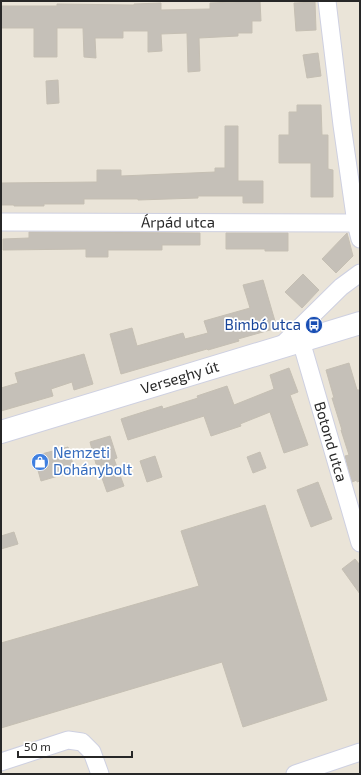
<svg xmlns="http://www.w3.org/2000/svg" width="361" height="775" viewBox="0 0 361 775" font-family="'Exo 2',sans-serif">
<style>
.building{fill:#c5c0b8;stroke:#c5bfb3}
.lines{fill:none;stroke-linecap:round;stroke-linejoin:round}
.street-casing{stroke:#ced0e1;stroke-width:19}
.secondary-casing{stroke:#ced0e1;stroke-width:24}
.street{stroke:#fff;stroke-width:17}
.secondary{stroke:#fff;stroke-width:22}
.labels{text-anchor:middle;stroke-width:3.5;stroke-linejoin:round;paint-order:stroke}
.street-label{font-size:15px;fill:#272727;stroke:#fff}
.transit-label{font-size:15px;fill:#164399;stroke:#fff;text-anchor:end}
.shop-label{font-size:15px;fill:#366cbe;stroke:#fff;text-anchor:start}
</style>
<rect width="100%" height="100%" fill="#eae4d8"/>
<!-- building -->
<g class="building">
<polygon points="260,1 261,21 252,21 252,33 238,33 238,36 199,38 200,71 188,72 187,33 161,34 162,51 148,52 148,31 123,31 123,38 95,38 96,58 84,57 83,28 57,28 57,57 34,57 34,28 1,28 1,6 57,6 57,4 134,5 134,4 161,3 161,10 210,9 210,3"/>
<polygon points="315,2 316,30 296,31 294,3"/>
<polygon points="318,53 321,76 307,78 303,55"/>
<polygon points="58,80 59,103 47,104 46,81"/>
<polygon points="297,105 321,105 322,135 328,135 328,169 333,170 333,197 311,197 311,163 279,163 279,135 289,135 289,112 297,112"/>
<polygon points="225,126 238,126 238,181 263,181 263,203 243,203 243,196 198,196 198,198 138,200 138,199 84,199 84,204 44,204 44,206 14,206 14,205 1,205 1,183 97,182 97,170 121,170 121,176 215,172 215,168 225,168"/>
<polygon points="29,232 200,233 200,245 162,245 162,250 108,250 108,257 86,257 86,249 3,250 3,239 29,238"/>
<polygon points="226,233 288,233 288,251 265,251 265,249 226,249"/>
<polygon points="347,233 353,256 336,273 322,259"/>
<polygon points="303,274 319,290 302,308 285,292"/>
<polygon points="263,280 277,328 238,339 239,341 208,350 207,349 121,374 110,334 132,328 137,346 183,333 185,339 208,333 204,321 250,308 243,285"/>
<polygon points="84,354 93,384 74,390 72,382 51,389 53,396 1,411 1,388 18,383 15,373"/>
<polygon points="349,363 357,390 360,390 360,481 357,482 357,480 352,482 345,456 349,455 341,430 342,430 332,398 334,398 326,370"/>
<polygon points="289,368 298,392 290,395 308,445 284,453 270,412 240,424 241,426 211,436 204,416 128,440 121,419 162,406 163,409 198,398 197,396 227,386 234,405 274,389 270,375"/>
<polygon points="110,436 117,458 114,459 124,486 107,492 97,464 96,464 90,442"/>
<polygon points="68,447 75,471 41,481 34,456"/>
<polygon points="260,452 266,468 253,473 247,457"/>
<polygon points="155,456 162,477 147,482 140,461"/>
<polygon points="318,482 332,519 311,527 297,490"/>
<polygon points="265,505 327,700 243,727 222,662 1,728 1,643 199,586 181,531"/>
<polygon points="14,532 18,544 1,549 1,536"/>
<polygon points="355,559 360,565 360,594 342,569"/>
</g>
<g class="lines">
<defs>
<g id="street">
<polyline points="327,1 342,125 356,223 360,239"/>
<path id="s1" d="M1 222 356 223"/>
<path id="s2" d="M301 341 360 543"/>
<polyline points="281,346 341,287 360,273"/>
<polyline points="1,762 68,740 82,742 92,752 100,774"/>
<polyline points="295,774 360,752"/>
</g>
<g id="secondary">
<path id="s3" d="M1 432 360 323"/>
</g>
</defs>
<!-- street casing -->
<use href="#street" class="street-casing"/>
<!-- secondary casing -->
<use href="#secondary" class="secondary-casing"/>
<!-- street -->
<use href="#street" class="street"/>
<!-- secondary -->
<use href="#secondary" class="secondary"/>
</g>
<!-- icons -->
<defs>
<symbol id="bus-disc" viewBox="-11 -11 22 22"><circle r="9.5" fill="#1a4fb4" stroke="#fff"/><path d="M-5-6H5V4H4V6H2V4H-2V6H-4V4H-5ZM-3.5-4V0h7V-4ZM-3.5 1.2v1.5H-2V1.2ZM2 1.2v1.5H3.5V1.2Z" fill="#fff"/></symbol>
<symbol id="shop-disc" viewBox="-11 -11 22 22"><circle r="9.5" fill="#3f7fe0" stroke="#fff"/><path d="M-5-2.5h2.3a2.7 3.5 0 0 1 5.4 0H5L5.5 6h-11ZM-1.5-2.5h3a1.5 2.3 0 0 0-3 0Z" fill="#fff"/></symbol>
</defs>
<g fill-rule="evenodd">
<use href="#bus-disc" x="304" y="315" width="20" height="20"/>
<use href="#shop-disc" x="30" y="452" width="20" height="20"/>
</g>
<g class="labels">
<!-- street labels -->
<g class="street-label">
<text dy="5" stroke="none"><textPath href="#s1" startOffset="177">Árpád utca</textPath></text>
<text dy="5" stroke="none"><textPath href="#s3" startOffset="187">Verseghy út</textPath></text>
<text dy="5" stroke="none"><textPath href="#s2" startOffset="105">Botond utca</textPath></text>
</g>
<!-- transit labels -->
<g class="transit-label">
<text x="301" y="330">Bimbó utca</text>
</g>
<!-- shop labels -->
<g class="shop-label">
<text x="53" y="458">Nemzeti<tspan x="53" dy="17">Dohánybolt</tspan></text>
</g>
</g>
<!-- border -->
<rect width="361" height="775" fill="none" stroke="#272727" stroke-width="4"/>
<!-- scale -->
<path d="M18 751v6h114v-6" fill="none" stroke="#272727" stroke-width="2"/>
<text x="24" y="751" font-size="12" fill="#272727" stroke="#ffffff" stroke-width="3" paint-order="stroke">50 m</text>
</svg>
